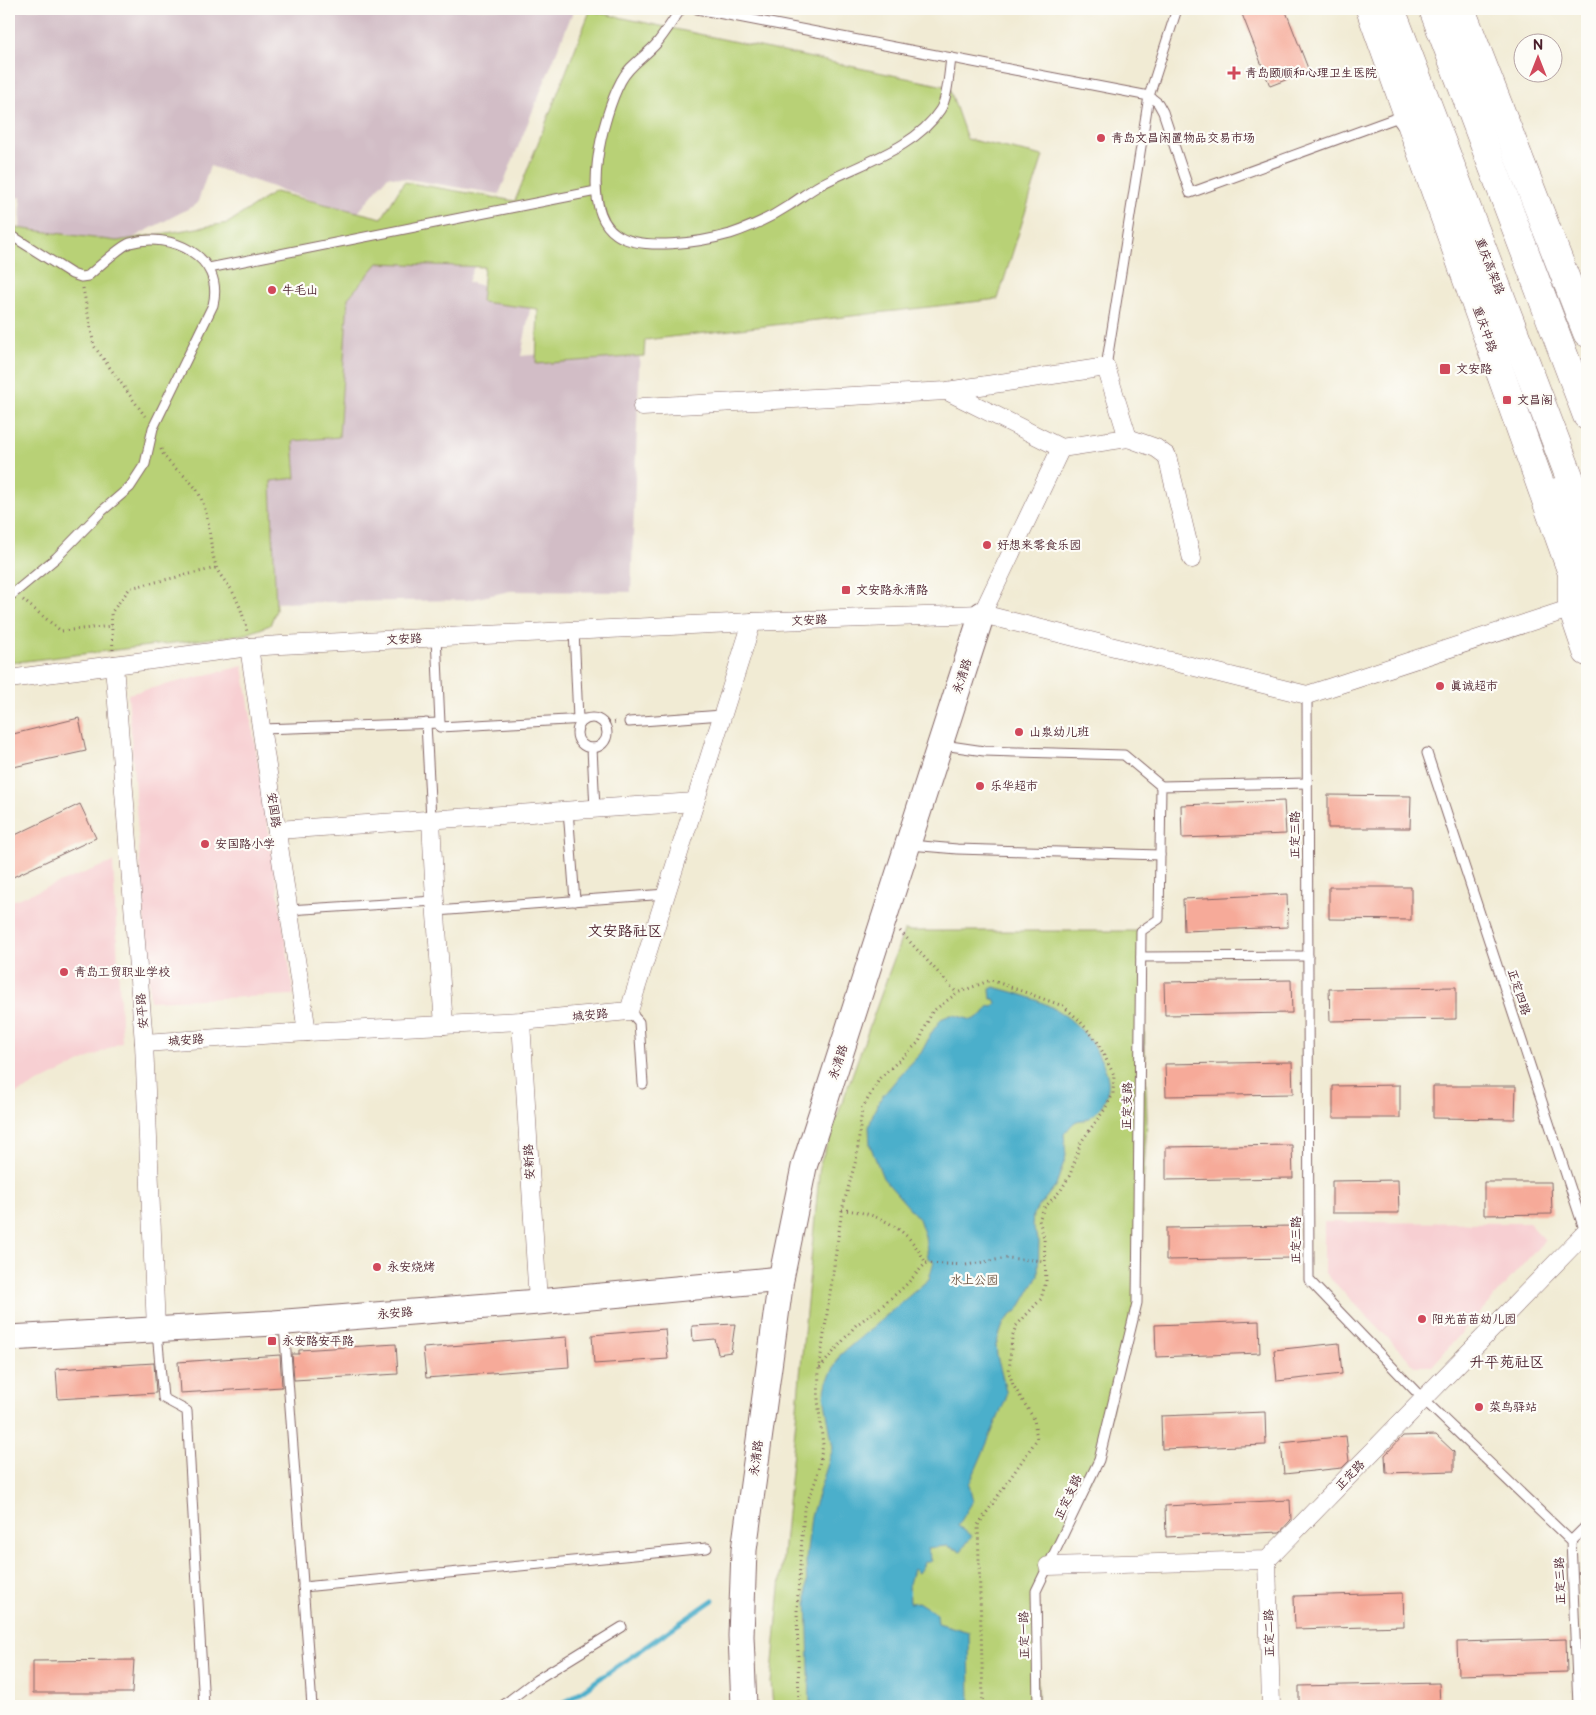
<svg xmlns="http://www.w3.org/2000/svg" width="1596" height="1715" viewBox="0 0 1596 1715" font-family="'Balsamiq Sans','LXGW WenKai TC',sans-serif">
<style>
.built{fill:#f7cfd2}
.industrial{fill:#d2bdc6}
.green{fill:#b8d176;stroke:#817850}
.water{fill:#4bafcb;stroke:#4a677b}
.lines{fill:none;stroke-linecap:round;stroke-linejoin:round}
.stream{stroke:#4bafcb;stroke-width:5}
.building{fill:#f6aa99}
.lane-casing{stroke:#846666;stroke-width:11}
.street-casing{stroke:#846666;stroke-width:19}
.secondary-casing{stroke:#846666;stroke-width:27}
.primary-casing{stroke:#846666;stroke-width:29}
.highway-casing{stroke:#846666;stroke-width:29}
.path{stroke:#846666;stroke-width:3;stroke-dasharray:1 4;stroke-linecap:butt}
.lane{stroke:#fff;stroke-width:9}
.street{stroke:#fff;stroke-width:18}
.secondary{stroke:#fff;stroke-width:25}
.primary{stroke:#fff;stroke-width:28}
.highway{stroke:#fff;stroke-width:28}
.poi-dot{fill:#d1495b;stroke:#fdfcf7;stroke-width:2}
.labels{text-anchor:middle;stroke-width:4.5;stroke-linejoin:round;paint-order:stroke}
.poi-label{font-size:12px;fill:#4a1f2b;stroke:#fdfcf7;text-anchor:start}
.street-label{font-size:12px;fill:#4a1f2b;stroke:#fdfcf7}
.park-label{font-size:12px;fill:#6b5442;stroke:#fdfcf7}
.quarter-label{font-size:15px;fill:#4a1f2b;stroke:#fdfcf7}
</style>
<rect width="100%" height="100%" fill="#fdfcf7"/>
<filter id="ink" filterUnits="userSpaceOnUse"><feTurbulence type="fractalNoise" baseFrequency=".02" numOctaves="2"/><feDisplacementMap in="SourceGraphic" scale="10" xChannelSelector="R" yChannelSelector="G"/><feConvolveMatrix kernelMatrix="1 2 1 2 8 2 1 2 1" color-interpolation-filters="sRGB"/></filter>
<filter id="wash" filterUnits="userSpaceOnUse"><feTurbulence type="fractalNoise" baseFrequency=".0096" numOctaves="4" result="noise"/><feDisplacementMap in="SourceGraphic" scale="20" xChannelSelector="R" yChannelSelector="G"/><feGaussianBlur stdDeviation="1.12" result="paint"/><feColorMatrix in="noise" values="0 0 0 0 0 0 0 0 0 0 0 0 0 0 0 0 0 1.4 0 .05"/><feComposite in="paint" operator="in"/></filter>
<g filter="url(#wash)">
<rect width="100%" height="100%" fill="#f1ebd4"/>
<!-- built -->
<g class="built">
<polygon points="243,666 294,995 150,1001 128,694"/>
<polygon points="113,862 122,1042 9,1097 9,902"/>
<polygon points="1324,1222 1529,1223 1545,1240 1432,1366 1415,1366 1324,1272"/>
</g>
<!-- industrial -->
<g class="industrial">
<polygon points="9,9 574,9 499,194 388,176 356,215 210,166 197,204 123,243 20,233 21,197 9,199"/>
<polygon points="484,241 468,282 532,299 521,356 640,345 631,592 510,591 468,600 261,603 251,469 334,262"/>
</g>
<!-- green -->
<g class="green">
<polygon points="590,11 949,87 967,139 1043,156 998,299 645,340 644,356 536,364 538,309 481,302 484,267 378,263 348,298 339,437 293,441 296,478 271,481 276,610 270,625 247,634 9,663 9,227 117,241 228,223 275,192 382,218 404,182 515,201"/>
<polygon points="904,931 1141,931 1147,1120 1136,1312 1099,1460 1036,1591 1038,1706 773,1706 771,1683 820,1164"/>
</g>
<!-- water -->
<path class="water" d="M994 987C1041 999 1077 1012 1100 1058 1109 1075 1112 1087 1102 1105 1099 1110 1090 1118 1085 1120 1082 1120 1080 1120 1077 1121 1072 1123 1068 1130 1064 1134L1066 1156 1056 1185 1033 1214 1032 1226 1039 1241 1038 1276 1019 1309 1004 1322 996 1345 997 1356 1006 1391V1399L969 1485 973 1501 958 1526 972 1536 961 1551 947 1546 927 1548 932 1561H926L918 1573 913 1569 909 1584 910 1603 918 1602 937 1614 938 1623 969 1632 970 1706H810L806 1559 811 1516 833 1448 824 1395 827 1382 840 1355 929 1279 934 1261 928 1258 925 1236 919 1219 883 1178 870 1145 869 1127 874 1111 881 1098 901 1074 921 1053 932 1032 941 1019 950 1015H954L972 1020 982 1015 989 1006 993 1007 996 1003 994 999H991L990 989Z"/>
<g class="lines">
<!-- stream -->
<polyline class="stream" points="560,1706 713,1600"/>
</g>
<g id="blocks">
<!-- building -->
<g class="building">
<polygon points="1240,9 1285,9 1309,71 1270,86"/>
<polygon points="79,718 86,751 9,768 9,735"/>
<polygon points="1328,795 1411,796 1410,828 1328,828"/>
<polygon points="1284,801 1286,834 1182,838 1181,805"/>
<polygon points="80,804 96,838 13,877 9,867 9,838"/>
<polygon points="1329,887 1411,887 1411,920 1329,919"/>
<polygon points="1287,894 1288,927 1184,931 1183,899"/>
<polygon points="1291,980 1292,1013 1165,1015 1164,982"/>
<polygon points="1456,987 1456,1019 1330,1021 1329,989"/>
<polygon points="1292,1062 1293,1094 1166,1096 1165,1064"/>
<polygon points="1400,1085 1400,1118 1333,1118 1333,1086"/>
<polygon points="1433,1086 1516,1086 1515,1119 1433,1118"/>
<polygon points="1292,1145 1293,1178 1166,1180 1166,1147"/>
<polygon points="1398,1180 1399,1213 1332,1213 1332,1181"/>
<polygon points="1484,1182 1551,1182 1552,1214 1484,1215"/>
<polygon points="1293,1226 1293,1258 1166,1260 1166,1228"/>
<polygon points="1259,1321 1260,1353 1156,1357 1155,1325"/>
<polygon points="735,1324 731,1352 718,1354 715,1339 693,1341 692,1326"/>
<polygon points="665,1329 668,1359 594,1364 592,1335"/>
<polygon points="567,1337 569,1367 426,1378 423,1348"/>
<polygon points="1339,1343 1342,1374 1277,1381 1274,1350"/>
<polygon points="396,1344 398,1374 294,1380 292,1354 299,1354 299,1350"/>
<polygon points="280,1355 282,1387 180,1393 178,1362"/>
<polygon points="154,1363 156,1393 58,1399 56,1369"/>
<polygon points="1265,1412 1266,1445 1162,1449 1161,1416"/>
<polygon points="1436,1435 1454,1452 1454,1471 1386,1473 1385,1455 1403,1436"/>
<polygon points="1346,1436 1349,1461 1342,1468 1284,1474 1281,1443"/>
<polygon points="1290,1500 1291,1520 1280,1532 1166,1537 1165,1506"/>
<polygon points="1403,1593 1404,1626 1295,1629 1294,1596"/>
<polygon points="1566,1639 1567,1672 1458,1675 1457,1642"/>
<polygon points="134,1660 132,1693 33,1693 33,1661"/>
<polygon points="1439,1683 1440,1706 1299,1706 1299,1686"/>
</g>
</g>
</g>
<g filter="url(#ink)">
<use href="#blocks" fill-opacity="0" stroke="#846666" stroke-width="1"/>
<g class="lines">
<defs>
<g id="lane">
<path d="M681 9C673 20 666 32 657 43 646 56 629 65 621 81 603 115 578 208 616 234 641 252 702 242 730 234 751 227 770 218 788 206 799 199 809 191 820 185 860 163 914 150 940 110 948 98 949 72 951 58"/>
<polyline points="697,9 1149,96 1158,103 1163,112 1190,193 1396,118 1402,126"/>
<path d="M9 234 72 274 81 277 88 276C97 268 121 246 130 243 170 231 225 256 213 305L153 428 145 464 130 487 102 511 56 558 9 597"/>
<polyline points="209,268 596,191"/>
<polyline points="1106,367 1149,96 1177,9"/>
<polyline points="574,630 578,719"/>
<polyline points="436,637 440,723"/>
<polyline points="1307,695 1309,1280 1423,1399 1571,1541 1578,1706"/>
<circle cx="592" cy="733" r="15"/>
<polyline points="629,722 722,715"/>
<polyline points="426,723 431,819"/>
<polyline points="262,729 440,723 440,727 586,719"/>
<polyline points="943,745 984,751 1124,755 1161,786"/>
<polyline points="592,748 595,809"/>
<polyline points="1427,753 1586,1235"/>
<polyline points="568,810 575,901"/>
<polyline points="910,845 957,849 1160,855"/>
<polyline points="288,910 435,901"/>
<polyline points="436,911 666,894"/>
<polyline points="1141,957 1308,956"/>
<polyline points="629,1011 639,1022 643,1084"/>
<polyline points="284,1325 312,1706"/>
<polyline points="157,1332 163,1398 187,1411 204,1706"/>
<polyline points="1571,1541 1587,1525"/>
<polyline points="303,1587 707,1548"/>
<polyline points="502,1706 536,1680 622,1627"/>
<polyline points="1038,1706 1036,1591 1099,1460 1137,1303 1141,931 1159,919 1161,786 1307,783"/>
</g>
<g id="street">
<polyline points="642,407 947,391 1106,367 1128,438 1061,448 947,391"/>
<polyline points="1128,438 1156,448 1167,456 1192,559"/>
<polyline points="982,614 1061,448"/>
<polyline points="249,647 307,1032"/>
<polyline points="114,665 144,1043 156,1329"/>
<polyline points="9,679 249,647 281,645 752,622 982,614 1307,695 1572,608"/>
<polyline points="431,819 435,901 444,1025"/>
<polyline points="277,830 695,802"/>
<polyline points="521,1021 538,1302"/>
<polyline points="144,1043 307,1032 521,1021 629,1011 752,622"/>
<polyline points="1267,1560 1271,1706"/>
<polyline points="1048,1566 1267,1560 1585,1233"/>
</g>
<g id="secondary">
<polyline points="9,1338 274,1323 538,1302 781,1279"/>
<polyline points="744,1706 741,1636 744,1550 781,1279 804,1167 982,614"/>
</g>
<g id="primary">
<polyline points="1370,9 1572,573 1572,608 1587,652"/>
<polyline points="1461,9 1587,333"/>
</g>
<g id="highway">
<polyline points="1391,9 1587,523"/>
<polyline points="1433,9 1587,416"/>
<polyline points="1556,492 1587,581"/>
</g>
</defs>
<!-- lane casing -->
<use href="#lane" class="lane-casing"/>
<!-- street casing -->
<use href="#street" class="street-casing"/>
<!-- secondary casing -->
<use href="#secondary" class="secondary-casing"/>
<!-- primary casing -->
<use href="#primary" class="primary-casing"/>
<!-- highway casing -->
<use href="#highway" class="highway-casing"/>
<!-- path -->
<g class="path">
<polyline points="83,288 94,346 145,416"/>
<path d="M161 449C167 467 188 474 198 492 211 515 208 542 216 566 218 574 226 582 231 589 239 602 244 617 247 632"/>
<polyline points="23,600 61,631 112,626"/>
<polyline points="113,650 111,613 130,588 216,568"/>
<polyline points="604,723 619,722"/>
<polyline points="900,931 957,993"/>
<path d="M842 1210C868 1211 896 1222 913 1243 918 1249 922 1256 926 1263"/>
<polyline points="820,1368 856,1325 882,1306 905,1286 926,1263 966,1265 1007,1258 1045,1261"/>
<polyline points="799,1706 797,1608 804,1510 816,1480 823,1445 818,1400 819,1369 842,1210 857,1156 862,1109 880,1078 919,1042 932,1012 957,993 991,980 1063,1006 1078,1019 1097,1041 1114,1075 1113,1094 1105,1109 1081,1142 1070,1175 1061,1190 1044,1208 1039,1220 1044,1238 1046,1281 1041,1299 1016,1326 1012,1337 1009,1372 1013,1385 1034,1419 1037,1439 978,1525 983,1698 980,1706"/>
</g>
<!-- lane -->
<use href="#lane" class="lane"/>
<!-- street -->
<use href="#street" class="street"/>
<!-- secondary -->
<use href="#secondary" class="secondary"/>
<!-- primary -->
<use href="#primary" class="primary"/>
<!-- highway -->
<use href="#highway" class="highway"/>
</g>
</g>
<!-- markers -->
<g class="poi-dot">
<path d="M1231.5 65.5h5v5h5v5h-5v5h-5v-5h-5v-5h5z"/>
<circle cx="1101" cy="138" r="5"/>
<circle cx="272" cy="290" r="5"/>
<rect x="1439" y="363" width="12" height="12" rx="2.5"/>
<rect x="1502" y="395" width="10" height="10" rx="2.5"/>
<circle cx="987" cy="545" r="5"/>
<rect x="841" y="585" width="10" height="10" rx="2.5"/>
<circle cx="1440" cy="686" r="5"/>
<circle cx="1019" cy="732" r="5"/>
<circle cx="980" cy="786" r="5"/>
<circle cx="205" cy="844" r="5"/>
<circle cx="64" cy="972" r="5"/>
<circle cx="377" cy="1267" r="5"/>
<circle cx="1422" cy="1319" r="5"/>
<rect x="267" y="1336" width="10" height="10" rx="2.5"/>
<circle cx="1479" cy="1407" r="5"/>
</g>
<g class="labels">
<!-- poi labels -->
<g class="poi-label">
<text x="1245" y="77">青岛颐顺和心理卫生医院</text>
<text x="1111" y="142">青岛文昌闲置物品交易市场</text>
<text x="282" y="294">牛毛山</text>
<text x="1456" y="373">文安路</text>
<text x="1517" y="404">文昌阁</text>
<text x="997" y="549">好想来零食乐园</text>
<text x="856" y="594">文安路永清路</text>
<text x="1450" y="690">真诚超市</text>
<text x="1029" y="736">山泉幼儿班</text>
<text x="990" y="790">乐华超市</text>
<text x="215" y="848">安国路小学</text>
<text x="74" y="976">青岛工贸职业学校</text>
<text x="387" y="1271">永安烧烤</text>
<text x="1432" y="1323">阳光苗苗幼儿园</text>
<text x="282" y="1345">永安路安平路</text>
<text x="1489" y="1411">菜鸟驿站</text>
</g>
<!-- street labels -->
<g class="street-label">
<text transform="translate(1490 266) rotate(69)" y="4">重庆高架路</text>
<text transform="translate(1485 329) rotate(70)" y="4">重庆中路</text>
<text transform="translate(809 620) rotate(-2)" y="4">文安路</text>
<text transform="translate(404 639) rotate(-3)" y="4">文安路</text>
<text transform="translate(962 676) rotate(-72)" y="4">永清路</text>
<text transform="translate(274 810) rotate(82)" y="4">安国路</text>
<text transform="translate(1295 835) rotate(-90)" y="4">正定三路</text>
<text transform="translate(1519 992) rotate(72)" y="4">正定四路</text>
<text transform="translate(142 1011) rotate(-95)" y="4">安平路</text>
<text transform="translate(590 1015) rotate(-6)" y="4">城安路</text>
<text transform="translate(186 1040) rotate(-4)" y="4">城安路</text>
<text transform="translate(838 1062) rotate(-72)" y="4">永清路</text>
<text transform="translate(1127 1106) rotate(-89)" y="4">正定支路</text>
<text transform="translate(529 1162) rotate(-93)" y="4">安新路</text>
<text transform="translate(1296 1240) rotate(-90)" y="4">正定三路</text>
<text transform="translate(395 1313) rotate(-5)" y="4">永安路</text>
<text transform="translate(756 1458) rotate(-82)" y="4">永清路</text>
<text transform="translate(1350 1475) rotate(-46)" y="4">正定路</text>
<text transform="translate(1068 1497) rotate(-65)" y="4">正定支路</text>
<text transform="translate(1560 1581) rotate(-92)" y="4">正定三路</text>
<text transform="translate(1269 1633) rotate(-91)" y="4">正定二路</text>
<text transform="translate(1024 1635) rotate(-91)" y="4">正定一路</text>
</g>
<!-- park labels -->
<g class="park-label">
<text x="974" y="1284">水上公园</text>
</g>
<!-- quarter labels -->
<g class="quarter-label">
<text x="625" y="936">文安路社区</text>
<text x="1507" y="1367">升平苑社区</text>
</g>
</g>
<!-- margin -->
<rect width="1596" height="1715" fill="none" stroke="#fdfcf7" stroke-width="30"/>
<!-- north arrow -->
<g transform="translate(1538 58)"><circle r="24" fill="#fdfcf7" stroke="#b5a4a5"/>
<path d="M0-4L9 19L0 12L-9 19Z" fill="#d1495b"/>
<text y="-8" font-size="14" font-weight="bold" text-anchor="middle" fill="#4a1f2b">N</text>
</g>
</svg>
